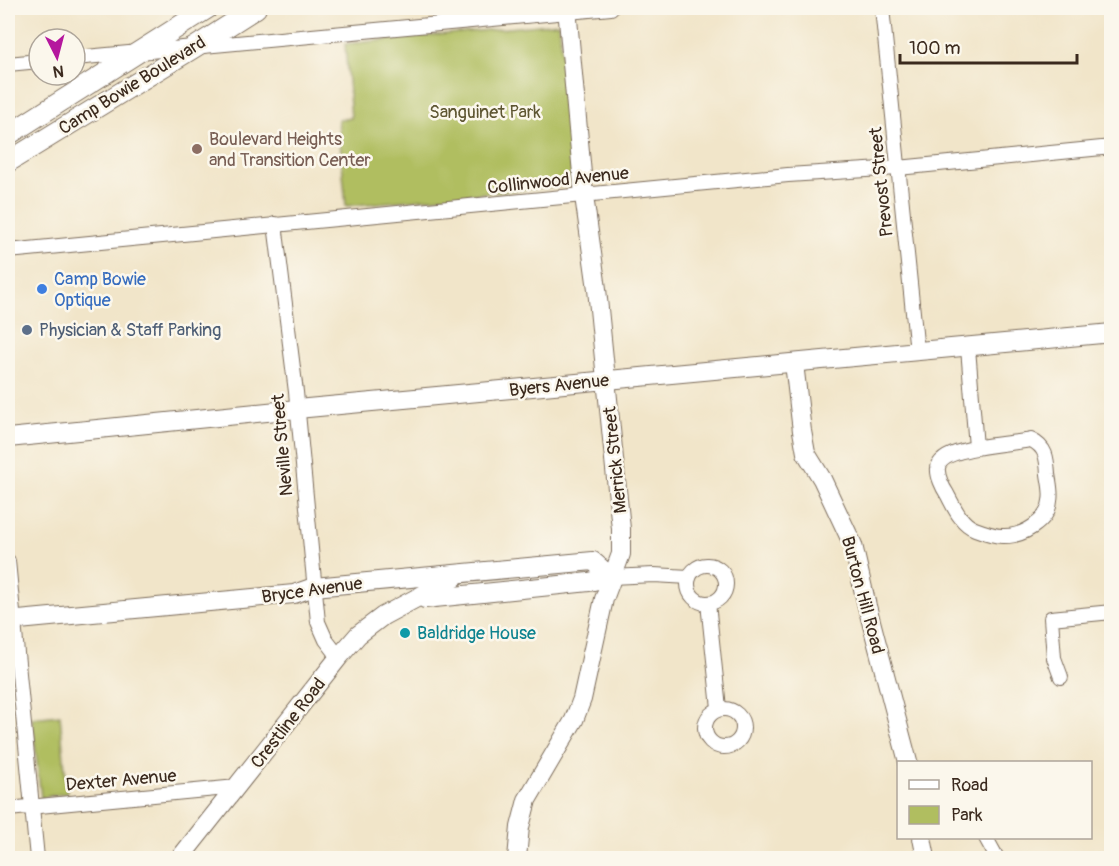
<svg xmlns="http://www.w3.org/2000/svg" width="1119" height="866" viewBox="0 0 1119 866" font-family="Pangolin,sans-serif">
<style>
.green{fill:#b0be60;stroke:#76743f;stroke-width:1.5}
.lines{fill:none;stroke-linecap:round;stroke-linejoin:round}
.minor-casing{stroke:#7b6b5a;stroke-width:16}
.tertiary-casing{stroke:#7b6b5a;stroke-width:20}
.secondary-casing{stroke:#7b6b5a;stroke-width:22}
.minor{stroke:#fff;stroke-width:14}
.tertiary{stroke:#fff;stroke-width:18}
.secondary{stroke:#fff;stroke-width:20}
.education-dot{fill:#8d6e63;stroke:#fbf7ec;stroke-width:2}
.shop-dot{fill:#3f7fe0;stroke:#fbf7ec;stroke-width:2}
.service-dot{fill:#5c6f8a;stroke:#fbf7ec;stroke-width:2}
.culture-dot{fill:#0f9aa8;stroke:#fbf7ec;stroke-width:2}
.labels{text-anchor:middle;stroke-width:5;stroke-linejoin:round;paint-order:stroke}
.street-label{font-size:18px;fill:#3b2a1e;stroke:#fbf7ec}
.park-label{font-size:18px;fill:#5e5632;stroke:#fbf7ec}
.education-label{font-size:18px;fill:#785e54;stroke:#fbf7ec;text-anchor:start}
.shop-label{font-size:18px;fill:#366cbe;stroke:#fbf7ec;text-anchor:start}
.service-label{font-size:18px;fill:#4e5e75;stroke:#fbf7ec;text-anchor:start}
.culture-label{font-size:18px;fill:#0d838f;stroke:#fbf7ec;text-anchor:start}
</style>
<rect width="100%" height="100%" fill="#fbf7ec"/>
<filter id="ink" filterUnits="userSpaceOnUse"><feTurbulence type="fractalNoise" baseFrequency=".0167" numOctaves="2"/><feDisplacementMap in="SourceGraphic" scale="12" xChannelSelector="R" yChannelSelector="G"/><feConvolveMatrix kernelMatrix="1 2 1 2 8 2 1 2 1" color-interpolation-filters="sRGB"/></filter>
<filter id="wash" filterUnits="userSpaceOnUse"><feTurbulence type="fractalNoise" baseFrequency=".008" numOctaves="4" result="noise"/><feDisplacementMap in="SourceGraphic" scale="24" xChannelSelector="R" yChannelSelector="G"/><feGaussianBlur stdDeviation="1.35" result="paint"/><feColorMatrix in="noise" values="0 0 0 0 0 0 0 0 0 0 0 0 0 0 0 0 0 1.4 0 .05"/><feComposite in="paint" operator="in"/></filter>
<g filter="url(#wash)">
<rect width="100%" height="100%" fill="#f1e5c9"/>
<!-- green -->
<g class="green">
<polygon points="559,23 574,185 346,206 338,120 351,118 345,44"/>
<polygon points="60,715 67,793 41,798 32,718"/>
</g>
</g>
<g filter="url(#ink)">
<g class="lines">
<defs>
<g id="minor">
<polyline points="882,8 917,352"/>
<polyline points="75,58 611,8"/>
<polyline points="8,64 39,61"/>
<polyline points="275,224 296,392 318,622 326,640 339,657"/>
<polyline points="8,251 788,175 898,168 1112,147"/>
<polyline points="968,348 976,447"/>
<path d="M1031 440C1046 447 1047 458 1048 474 1049 482 1052 493 1050 501 1048 522 1022 537 1002 536 994 536 983 532 975 529 961 524 954 507 947 494 943 488 937 476 938 468 940 446 1013 444 1031 440Z"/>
<polyline points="8,561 37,858"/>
<circle cx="707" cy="584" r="19"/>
<polyline points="611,577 654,575 689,577"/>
<polyline points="708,603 719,708"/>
<polyline points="1061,677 1054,658 1051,618 1112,612"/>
<circle cx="724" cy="728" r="19"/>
<polyline points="8,809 237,787"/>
<polyline points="986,838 997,858"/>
</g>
<g id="tertiary">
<polyline points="794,363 802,431 806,453 822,479 853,545 867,606 908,762"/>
<polyline points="8,438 297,409 1112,333"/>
<polyline points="425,599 589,582 611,577"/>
<polyline points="8,621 294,594 314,587 593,561 611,577"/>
<polyline points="922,838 926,858"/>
<polyline points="180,858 339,657 358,635 383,616 454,578"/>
<polyline points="517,858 520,827 527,800 574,720 582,699 604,599 621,554 621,529 597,289 584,196 567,8"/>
</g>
<g id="secondary">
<polyline points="8,135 208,8"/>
<polyline points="8,162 195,47 256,8"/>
</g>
</defs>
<!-- minor casing -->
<use href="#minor" class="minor-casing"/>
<!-- tertiary casing -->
<use href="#tertiary" class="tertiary-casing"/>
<!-- secondary casing -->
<use href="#secondary" class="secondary-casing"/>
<!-- minor -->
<use href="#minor" class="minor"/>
<!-- tertiary -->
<use href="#tertiary" class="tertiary"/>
<!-- secondary -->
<use href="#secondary" class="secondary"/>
</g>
</g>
<!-- markers -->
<circle class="education-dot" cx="197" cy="149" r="6"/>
<circle class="shop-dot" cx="42" cy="289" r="6"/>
<circle class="service-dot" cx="27" cy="330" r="6"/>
<circle class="culture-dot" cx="405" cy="633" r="6"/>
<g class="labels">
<!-- street labels -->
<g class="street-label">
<text transform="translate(132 85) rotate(-32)" y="6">Camp Bowie Boulevard</text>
<text transform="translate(558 180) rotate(-6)" y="6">Collinwood Avenue</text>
<text transform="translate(881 182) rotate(-96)" y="6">Prevost Street</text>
<text transform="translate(559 385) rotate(-6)" y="6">Byers Avenue</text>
<text transform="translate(282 445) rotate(-95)" y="6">Neville Street</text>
<text transform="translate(615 460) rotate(-96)" y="6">Merrick Street</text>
<text transform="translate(312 590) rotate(-8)" y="6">Bryce Avenue</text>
<text transform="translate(863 595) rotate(75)" y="6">Burton Hill Road</text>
<text transform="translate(288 723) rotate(-52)" y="6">Crestline Road</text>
<text transform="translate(121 780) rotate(-5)" y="6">Dexter Avenue</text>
</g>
<!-- park labels -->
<g class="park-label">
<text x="485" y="118">Sanguinet Park</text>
</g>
<!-- education labels -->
<g class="education-label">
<text x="209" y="145">Boulevard Heights<tspan x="209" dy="21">and Transition Center</tspan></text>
</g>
<!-- shop labels -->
<g class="shop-label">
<text x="54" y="285">Camp Bowie<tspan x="54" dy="21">Optique</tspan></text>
</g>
<!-- service labels -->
<g class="service-label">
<text x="39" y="336">Physician &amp; Staff Parking</text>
</g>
<!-- culture labels -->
<g class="culture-label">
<text x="417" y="639">Baldridge House</text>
</g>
</g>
<!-- margin -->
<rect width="1119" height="866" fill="none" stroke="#fbf7ec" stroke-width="30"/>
<!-- legend -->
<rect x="897" y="761" width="195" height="78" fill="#fbf7ec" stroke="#aea59a" stroke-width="1.5"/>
<rect x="909" y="780" width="30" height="9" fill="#ffffff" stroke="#aea59a" stroke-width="1.5"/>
<text x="951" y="791" font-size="18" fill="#3b2a1e">Road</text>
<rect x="909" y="806" width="30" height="18" fill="#b0be60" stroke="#aea59a" stroke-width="1.5"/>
<text x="951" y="821" font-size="18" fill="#3b2a1e">Park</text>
<!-- north arrow -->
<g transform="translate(57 57) rotate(174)"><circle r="28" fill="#fbf7ec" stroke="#aea59a" stroke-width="1.5"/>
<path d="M0-4.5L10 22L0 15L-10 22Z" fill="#b5179e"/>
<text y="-9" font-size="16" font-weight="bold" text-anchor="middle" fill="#3b2a1e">N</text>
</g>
<!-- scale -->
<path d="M900 54v9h177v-9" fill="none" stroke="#3b2a1e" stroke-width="3"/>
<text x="909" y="54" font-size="18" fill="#3b2a1e" stroke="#fbf7ec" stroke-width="4.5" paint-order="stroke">100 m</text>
</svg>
